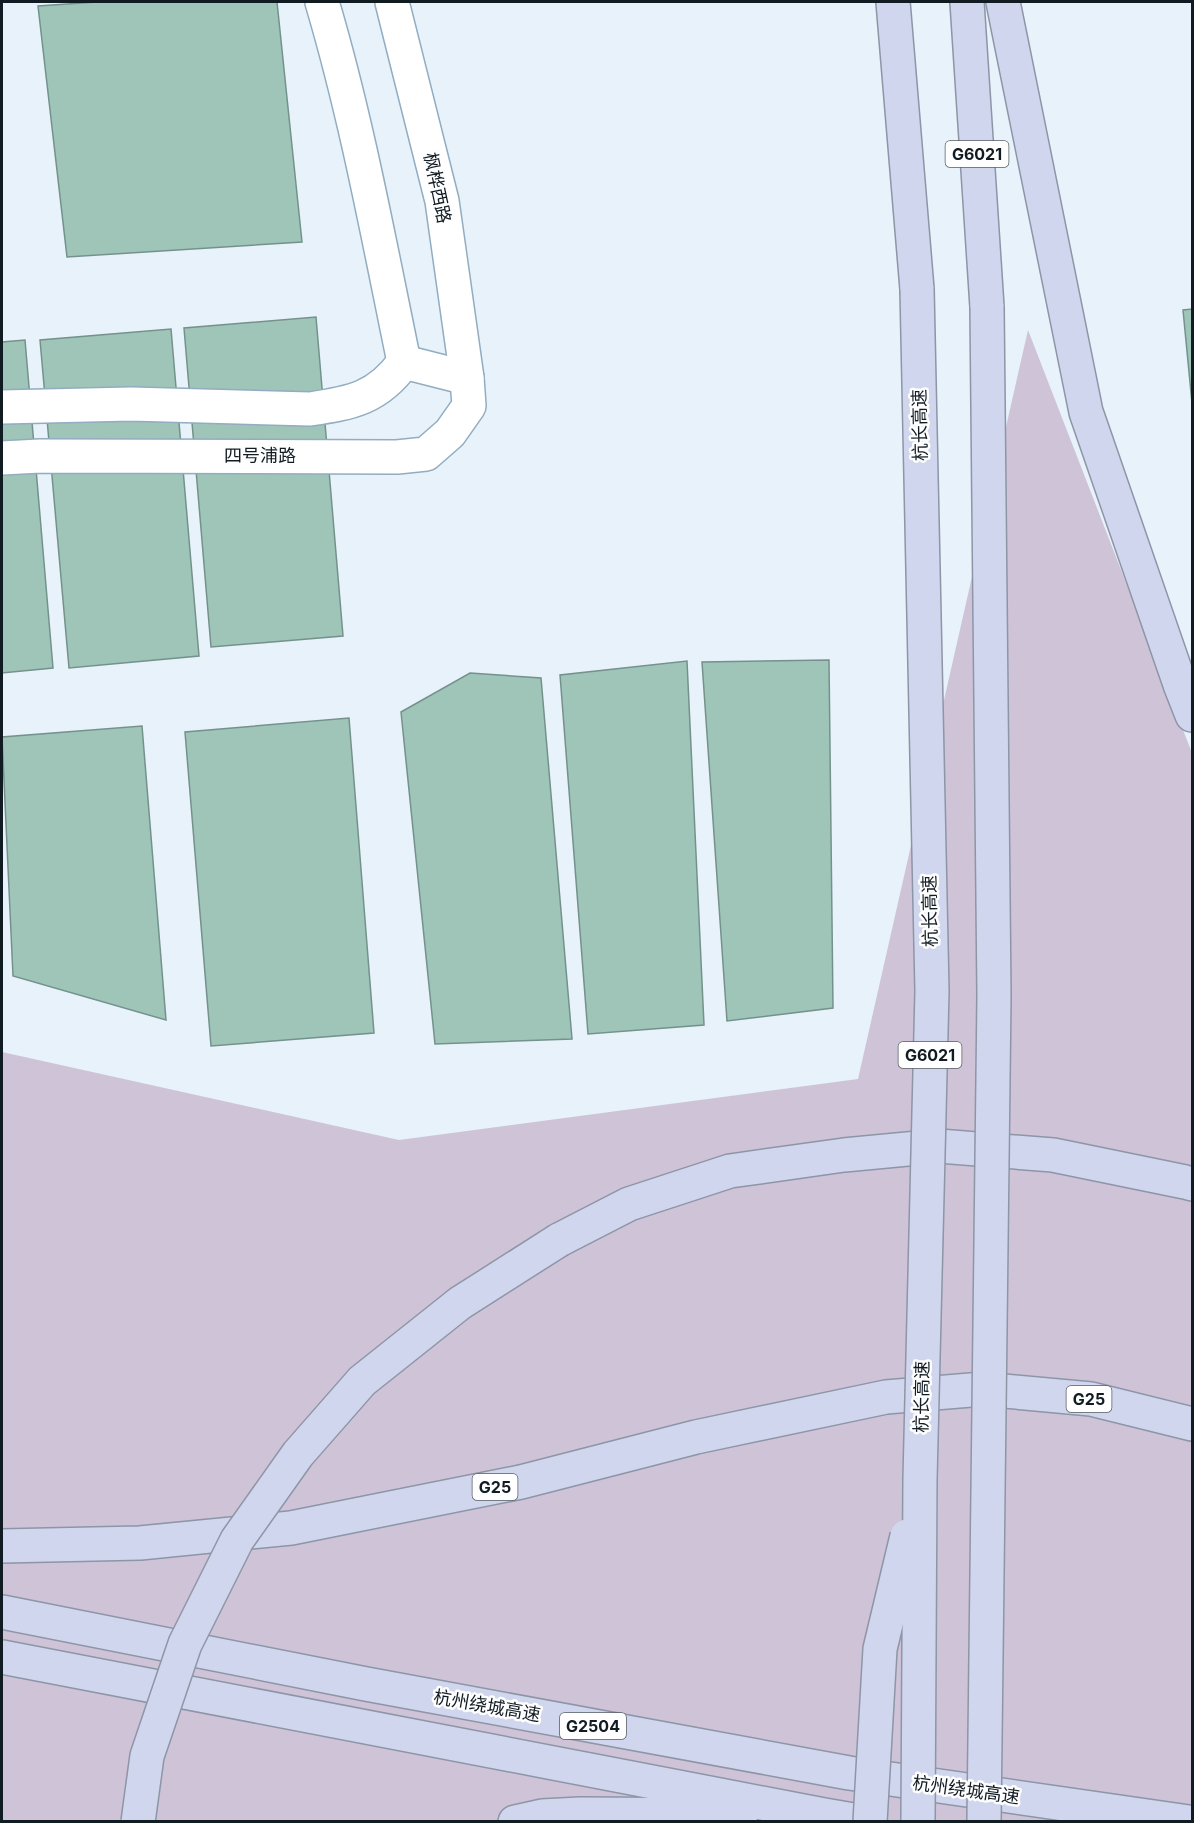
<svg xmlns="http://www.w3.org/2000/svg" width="1194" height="1823" viewBox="0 0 1194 1823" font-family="Inter,'Noto Sans SC',sans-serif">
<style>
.green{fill:#cfc3d8}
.water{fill:#9fc5b8;stroke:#74928b;stroke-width:1.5}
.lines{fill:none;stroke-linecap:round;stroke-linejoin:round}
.secondary-casing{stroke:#92acc0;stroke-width:36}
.highway-casing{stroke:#8d95a7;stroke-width:36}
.secondary{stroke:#fff;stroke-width:33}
.highway{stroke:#d0d6ee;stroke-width:33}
.highway-bridge-casing{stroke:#8d95a7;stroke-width:36;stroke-linecap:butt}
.highway-bridge{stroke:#d0d6ee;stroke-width:33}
.labels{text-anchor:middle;stroke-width:5;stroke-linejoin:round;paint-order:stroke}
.shield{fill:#fefefe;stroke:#585f64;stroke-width:1.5}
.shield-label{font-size:16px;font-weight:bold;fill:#111b22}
.street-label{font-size:18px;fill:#111b22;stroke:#fefefe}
</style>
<rect width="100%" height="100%" fill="#e7f2fb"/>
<!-- green -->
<polygon class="green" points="1028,330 1192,753 1192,1821 2,1822 2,1052 399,1140 858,1079"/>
<!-- water -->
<g class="water">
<polygon points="97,2 277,2 302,242 67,257 38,6"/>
<polygon points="1192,309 1192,403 1183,310"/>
<polygon points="316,317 343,636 211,647 184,328"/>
<polygon points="171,329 199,656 69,668 40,340"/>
<polygon points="25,340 53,668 2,673 2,342"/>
<polygon points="829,660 833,1008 727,1021 702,662"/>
<polygon points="687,661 704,1025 588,1034 560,675"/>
<polygon points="470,673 541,678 572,1039 435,1044 401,712"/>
<polygon points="349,718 374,1033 211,1046 185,732"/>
<polygon points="142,726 166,1020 13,976 2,737"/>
</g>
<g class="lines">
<defs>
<g id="secondary">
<path d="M322 2C357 120 379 241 404 362"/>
<polyline points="404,362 467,378"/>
<path d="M2 407 131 404 310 409C352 403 378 398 404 362"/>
<polyline points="2,458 40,456 397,457 426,454 450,433 469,406 467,378 442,201 392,2"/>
</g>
<g id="highway">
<polyline points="893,2 917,289"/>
<polyline points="967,2 987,307"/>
<polyline points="1003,2 1086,412 1181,687 1192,715"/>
<polyline points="559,1240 629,1204 730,1171 844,1155 939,1146 1053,1155 1185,1182 1192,1184"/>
<polyline points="2,1546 140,1543 291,1528 521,1482 696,1437 886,1397 983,1389 1091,1399 1192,1424"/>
<polyline points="2,1612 366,1684 849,1773 1189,1822"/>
<polyline points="2,1657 824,1815 865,1822"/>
<polyline points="515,1822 542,1816 580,1814 741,1815"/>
</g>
</defs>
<!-- secondary casing -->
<use href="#secondary" class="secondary-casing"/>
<!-- highway casing -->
<use href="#highway" class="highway-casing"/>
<!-- secondary -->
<use href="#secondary" class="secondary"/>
<!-- highway -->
<use href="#highway" class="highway"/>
<defs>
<g id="highway-bridge">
<polyline points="917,289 932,991 920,1479 918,1822"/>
<polyline points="138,1822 147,1756 185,1644 237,1540 298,1454 362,1381 460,1303 559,1240"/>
<polyline points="870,1822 880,1649 907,1536"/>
<polyline points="984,1822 994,996 987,307"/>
</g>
</defs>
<!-- highway-bridge casing -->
<use href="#highway-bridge" class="highway-bridge-casing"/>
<!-- highway-bridge -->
<use href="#highway-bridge" class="highway-bridge"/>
</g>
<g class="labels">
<!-- shield labels -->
<g class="shield">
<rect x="945.5" y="141" width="63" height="26" rx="4.5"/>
<rect x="898.5" y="1042" width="63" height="26" rx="4.5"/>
<rect x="1066.5" y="1386" width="45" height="26" rx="4.5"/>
<rect x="472.5" y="1474" width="45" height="26" rx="4.5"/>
<rect x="560" y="1713" width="66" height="26" rx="4.5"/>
</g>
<g class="shield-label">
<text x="977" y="160">G6021</text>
<text x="930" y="1061">G6021</text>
<text x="1089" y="1405">G25</text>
<text x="495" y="1493">G25</text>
<text x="593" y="1732">G2504</text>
</g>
<!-- street labels -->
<g class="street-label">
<text transform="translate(437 188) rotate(78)" y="6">枫桦西路</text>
<text transform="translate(920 425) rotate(-91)" y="6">杭长高速</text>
<text x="260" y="462">四号浦路</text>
<text transform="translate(930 911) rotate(-91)" y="6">杭长高速</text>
<text transform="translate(922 1397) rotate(-89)" y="6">杭长高速</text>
<text transform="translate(487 1706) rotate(10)" y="6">杭州绕城高速</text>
<text transform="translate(966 1790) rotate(8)" y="6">杭州绕城高速</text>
</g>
</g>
<!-- border -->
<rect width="1194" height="1823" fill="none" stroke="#111b22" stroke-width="6"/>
</svg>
